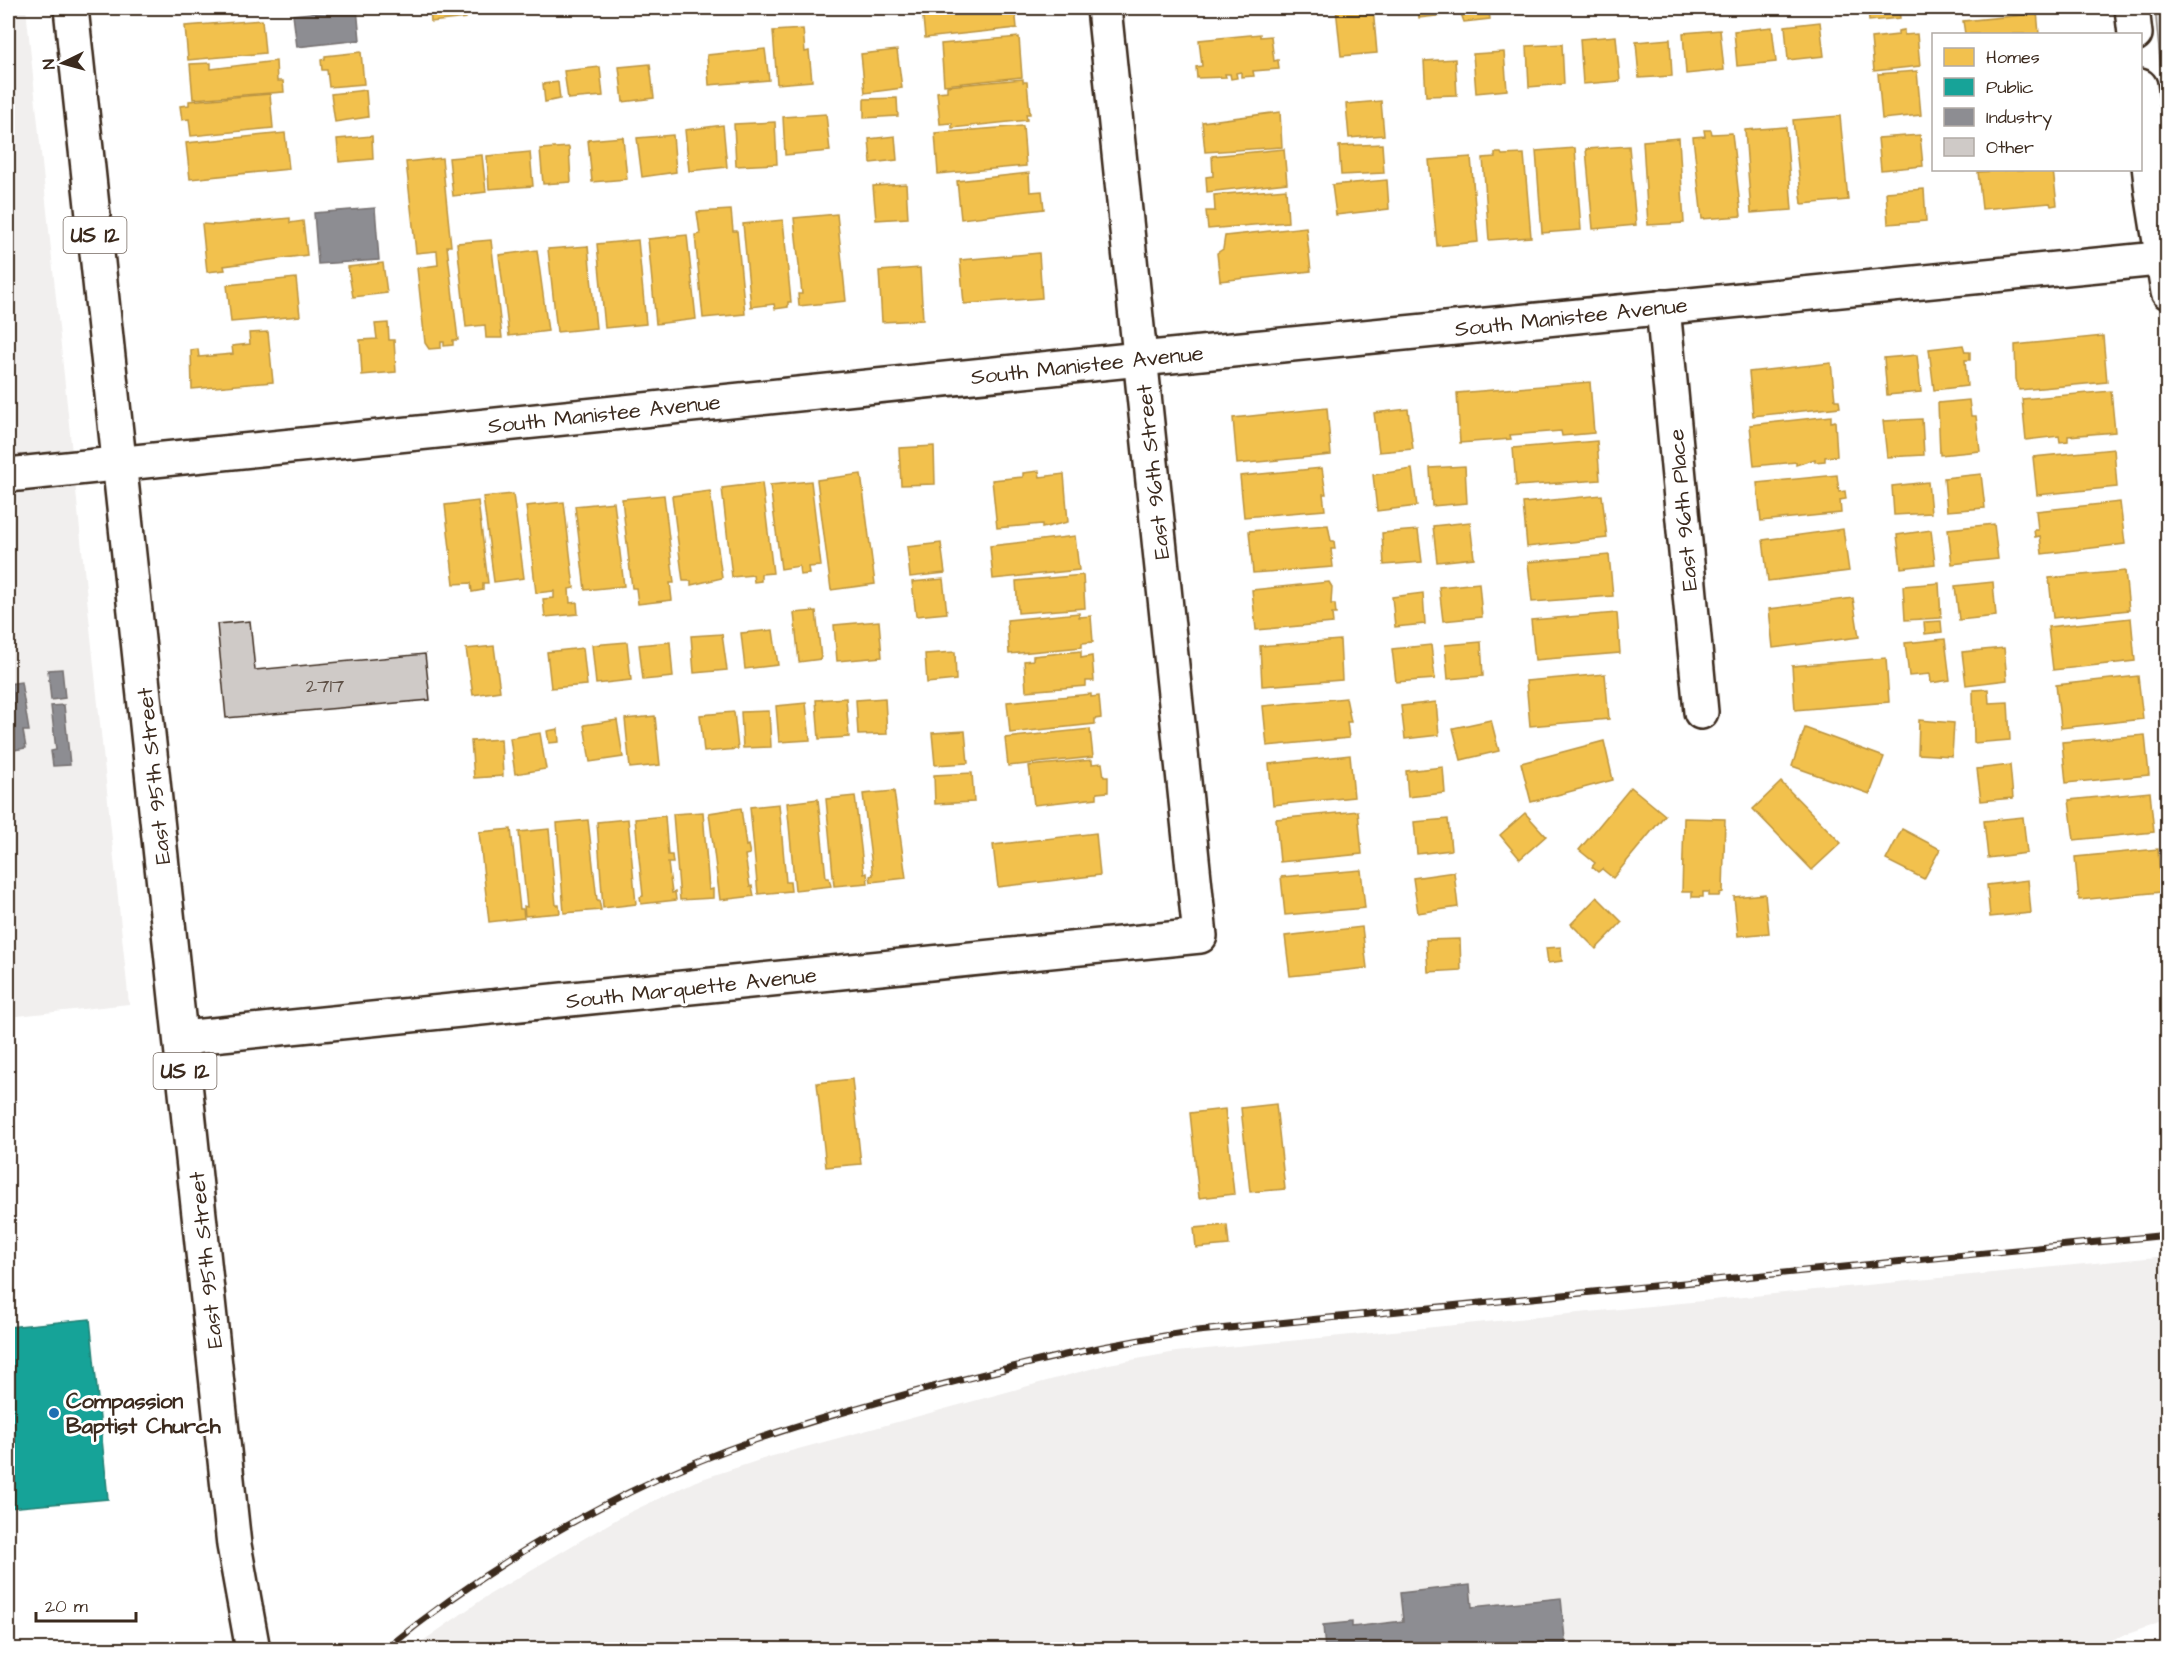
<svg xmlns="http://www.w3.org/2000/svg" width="2175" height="1657" viewBox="0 0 2175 1657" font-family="'Architects Daughter',sans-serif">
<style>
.built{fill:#f1efee}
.green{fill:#e2e0de;stroke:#8e857e;stroke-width:1.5}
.homes{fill:#f2c14e;stroke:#bb9440;stroke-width:1.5}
.public{fill:#17a398;stroke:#227f73;stroke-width:1.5}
.industry{fill:#8d8d92;stroke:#746f6f;stroke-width:1.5}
.building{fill:#cfcac7;stroke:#3b2a1e;stroke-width:1.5}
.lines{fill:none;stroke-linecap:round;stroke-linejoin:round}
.minor-casing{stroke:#3b2a1e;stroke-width:38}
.major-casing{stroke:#3b2a1e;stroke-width:38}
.minor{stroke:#fff;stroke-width:33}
.major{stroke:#fff;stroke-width:33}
.rail-casing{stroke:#3b2a1e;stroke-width:7}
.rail{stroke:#fff;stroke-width:4.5;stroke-dasharray:14;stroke-linecap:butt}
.poi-dot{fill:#1f6fb2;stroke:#fff;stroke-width:2}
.labels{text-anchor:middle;stroke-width:6;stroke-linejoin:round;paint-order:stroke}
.number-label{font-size:20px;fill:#605248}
.shield{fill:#fff;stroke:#766a62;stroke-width:1.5}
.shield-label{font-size:21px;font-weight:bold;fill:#3b2a1e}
.street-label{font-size:22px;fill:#3b2a1e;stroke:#fff}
.poi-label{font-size:22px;font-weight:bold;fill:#3b2a1e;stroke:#fff;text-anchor:start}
</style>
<rect width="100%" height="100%" fill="#fff"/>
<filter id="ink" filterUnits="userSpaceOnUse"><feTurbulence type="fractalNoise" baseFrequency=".0167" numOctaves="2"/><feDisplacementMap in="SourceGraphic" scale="12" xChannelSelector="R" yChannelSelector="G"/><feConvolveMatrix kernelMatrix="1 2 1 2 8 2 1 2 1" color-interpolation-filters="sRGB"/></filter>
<g filter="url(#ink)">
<!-- built -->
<g class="built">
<polygon points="8,8 26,8 129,1004 8,1017"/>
<polygon points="2167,1256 2167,1620 2086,1649 410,1650 487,1596 622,1516 696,1481 769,1457 1109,1364 1176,1352"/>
</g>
<!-- green -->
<polygon class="green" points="2155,8 2167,8 2167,132"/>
<!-- homes -->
<g class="homes">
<polygon points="430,8 465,8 466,18 431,22"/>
<polygon points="922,8 1015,8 1017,28 925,38"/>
<polygon points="1336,8 1373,8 1377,53 1341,56"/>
<polygon points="1418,8 1453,8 1454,14 1419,18"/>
<polygon points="1459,8 1493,8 1493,12 1489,12 1490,19 1464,22"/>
<polygon points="1868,8 1899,8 1900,18 1869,21"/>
<polygon points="2032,11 2037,11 2039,34 1965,34 1963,21 2033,14"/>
<polygon points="262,20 265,53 188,60 185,26"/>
<polygon points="1820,22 1824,56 1788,60 1785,26"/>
<polygon points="1772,27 1776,62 1737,66 1734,31"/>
<polygon points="803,29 805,52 809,51 812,81 777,84 773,31"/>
<polygon points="1720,30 1724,70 1686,74 1683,33"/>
<polygon points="1904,30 1904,35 1917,34 1920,66 1874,71 1871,38 1898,35 1898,31"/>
<polygon points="1260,34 1260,37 1271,36 1274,61 1278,60 1279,69 1253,71 1254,76 1241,77 1241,72 1236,73 1237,78 1231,79 1230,74 1225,74 1226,77 1197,78 1196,67 1202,66 1199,40"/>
<polygon points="1616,36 1620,81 1583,84 1580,39"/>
<polygon points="1019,37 1022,77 944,85 941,44"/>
<polygon points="1670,39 1672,76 1639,78 1636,42"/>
<polygon points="1562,44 1564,84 1529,87 1527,46"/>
<polygon points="765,49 769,80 709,85 707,55"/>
<polygon points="897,50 902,88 865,93 861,54"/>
<polygon points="361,52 364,84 329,87 327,70 322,70 321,60 325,59 325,56"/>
<polygon points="1504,52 1507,90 1476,93 1473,54"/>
<polygon points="1455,59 1457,95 1426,96 1424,61"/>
<polygon points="276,61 277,81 283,81 284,92 193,99 190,64 211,63 211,69"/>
<polygon points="650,64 654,98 623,102 619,67"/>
<polygon points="600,67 603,96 568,99 564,71"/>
<polygon points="1917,71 1921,115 1882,119 1878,74"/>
<polygon points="1023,79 1023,82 1027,82 1030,114 1026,114 1027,120 952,128 952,123 940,124 937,92 947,91 947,86"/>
<polygon points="558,82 560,99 545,102 543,84"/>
<polygon points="366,90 368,117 335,122 331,94"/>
<polygon points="270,94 273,128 191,136 189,119 182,120 180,106 189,105 189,101"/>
<polygon points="897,98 898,116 864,118 864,99"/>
<polygon points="1381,101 1384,135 1349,138 1346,104"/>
<polygon points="1280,112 1282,147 1205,152 1202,122"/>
<polygon points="826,114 830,151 785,155 783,117"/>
<polygon points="1840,116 1848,200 1802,204 1793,120"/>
<polygon points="775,122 777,164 736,166 734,124"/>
<polygon points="723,125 727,167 689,171 685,130"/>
<polygon points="1023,126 1026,166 938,174 935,133"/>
<polygon points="1786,127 1792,210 1751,213 1745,130"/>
<polygon points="1704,130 1711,130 1712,134 1732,133 1741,216 1702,219 1693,137 1705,136"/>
<polygon points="285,133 289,169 190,179 186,143"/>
<polygon points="673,135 676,172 642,177 637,138"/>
<polygon points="1920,135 1923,166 1881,170 1878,138"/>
<polygon points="372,136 373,159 339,162 337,139"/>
<polygon points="895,136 897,160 871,163 869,139"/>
<polygon points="623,137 627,179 592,182 588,140"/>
<polygon points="1679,138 1684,223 1648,225 1643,141"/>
<polygon points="1382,144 1384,173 1341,175 1339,146"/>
<polygon points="1629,146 1636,225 1593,229 1586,149"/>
<polygon points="569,147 571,182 543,184 540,149"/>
<polygon points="1575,148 1581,230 1542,233 1536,151"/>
<polygon points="1284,149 1287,183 1207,192 1206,177 1213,176 1212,156"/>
<polygon points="530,152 533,186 489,189 487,156"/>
<polygon points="1495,153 1501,153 1502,155 1524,154 1531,237 1489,240 1483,158 1495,157"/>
<polygon points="482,155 486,192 453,196 449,158"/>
<polygon points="1471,157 1478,242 1437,246 1429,160"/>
<polygon points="442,158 451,246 447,246 458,340 453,340 453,345 444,346 444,342 441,342 441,348 429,349 425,343 417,268 438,265 437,251 416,253 406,162"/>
<polygon points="2012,170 2053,170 2057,205 2051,206 2050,203 1982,209 1978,172"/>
<polygon points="1029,173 1030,192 1042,191 1044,209 961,219 957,181"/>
<polygon points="1387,180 1389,209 1336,215 1332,185"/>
<polygon points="906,184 908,218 876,220 873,186"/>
<polygon points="1286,189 1288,222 1208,229 1206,211 1215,211 1214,195"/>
<polygon points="1924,189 1926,221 1888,224 1886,192"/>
<polygon points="731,210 733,231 737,231 745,314 703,318 695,235 700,234 697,212"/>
<polygon points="837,214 846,301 799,306 798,294 802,294 794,218"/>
<polygon points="290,218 290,223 303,221 307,255 224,266 225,270 207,272 202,224 217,225"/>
<polygon points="783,220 791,302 788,302 788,307 775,309 774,304 751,307 743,224"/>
<polygon points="1306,227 1311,271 1220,281 1217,253 1223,249 1225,236"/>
<polygon points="687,235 696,319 656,324 648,239"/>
<polygon points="491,240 502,338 486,338 485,325 466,327 457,243"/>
<polygon points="638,240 646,324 605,328 597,244"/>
<polygon points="588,246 596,328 557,332 548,249"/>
<polygon points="537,250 548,331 509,336 499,255"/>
<polygon points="1039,253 1042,298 964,304 960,260"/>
<polygon points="383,263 387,293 353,297 348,267"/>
<polygon points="920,268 923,320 882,322 879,271"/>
<polygon points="296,278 300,316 231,322 227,285"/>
<polygon points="388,323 389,340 394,340 396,372 362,375 360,340 377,339 375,324"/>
<polygon points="268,332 273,382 192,389 191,350 198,349 199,357 233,354 232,346 250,344 249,333"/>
<polygon points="2103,336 2107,382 2019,390 2016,379 2015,345"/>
<polygon points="1963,345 1965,352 1970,352 1970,360 1965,360 1967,386 1934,390 1929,349"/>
<polygon points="1917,355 1921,392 1887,395 1884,358"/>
<polygon points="1831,363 1835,400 1839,400 1840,407 1753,416 1749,372"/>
<polygon points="1590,382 1594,433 1562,436 1561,431 1510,435 1511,439 1460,443 1457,393"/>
<polygon points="2111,391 2115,432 2068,436 2068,441 2060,442 2059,436 2026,440 2022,399"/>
<polygon points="1969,400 1971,416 1976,416 1980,451 1940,455 1938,403"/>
<polygon points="1327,408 1331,455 1237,464 1233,418"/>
<polygon points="1408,409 1413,449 1379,452 1374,413"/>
<polygon points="1831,416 1831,422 1835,421 1837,456 1825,457 1825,461 1815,462 1815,459 1796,465 1796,462 1754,466 1750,425"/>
<polygon points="1922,419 1924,455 1887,457 1883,421"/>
<polygon points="1597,441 1600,480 1516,486 1513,448"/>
<polygon points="934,446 935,484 901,485 899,448"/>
<polygon points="2114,449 2117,487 2037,495 2033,457"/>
<polygon points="1465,466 1467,503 1432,506 1430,468"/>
<polygon points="1322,468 1326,494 1323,494 1325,510 1244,517 1240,476"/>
<polygon points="1412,469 1417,506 1377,511 1373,475"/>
<polygon points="1039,471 1040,477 1064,474 1068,522 1042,528 1042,524 997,528 992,480 1023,477 1023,473"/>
<polygon points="861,474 875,584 831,590 817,480"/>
<polygon points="1981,474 1985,508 1947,511 1944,478"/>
<polygon points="1837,475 1839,492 1845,491 1846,499 1840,500 1841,513 1761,521 1757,483"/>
<polygon points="811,481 821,566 808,567 809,574 800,575 799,566 781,569 770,485"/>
<polygon points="1928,482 1931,513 1894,515 1892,486"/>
<polygon points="762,483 773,573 761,574 761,581 754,582 753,575 732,577 722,488"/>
<polygon points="710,491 722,578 691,585 691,581 683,581 672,496"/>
<polygon points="513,494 524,578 494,582 483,497"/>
<polygon points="664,495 674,583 670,583 672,600 638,604 636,588 632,588 622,499"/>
<polygon points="1602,495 1607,538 1527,547 1523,503"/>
<polygon points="478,501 488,583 483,583 483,590 472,592 471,583 454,584 445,505"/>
<polygon points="564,502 574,588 569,589 570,603 577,602 578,614 545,617 543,599 554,598 554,591 536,593 526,506"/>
<polygon points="614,502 624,586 585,590 575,506"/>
<polygon points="2120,502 2125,544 2042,554 2040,536 2035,537 2034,530 2038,530 2036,511"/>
<polygon points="1470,522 1474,558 1437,562 1433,526"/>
<polygon points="1994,524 1998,559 1952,564 1948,529"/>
<polygon points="1328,525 1331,541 1334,541 1335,549 1331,549 1333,567 1253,573 1249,531"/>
<polygon points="1843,529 1849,571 1768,581 1763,540"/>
<polygon points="1418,530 1422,562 1384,565 1382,533"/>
<polygon points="1931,530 1935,564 1901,568 1897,535"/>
<polygon points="1075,536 1079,570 993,579 990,546"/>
<polygon points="941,543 945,573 910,577 907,547"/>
<polygon points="1609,555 1613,596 1532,602 1528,562"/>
<polygon points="2125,571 2129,610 2053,618 2049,578"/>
<polygon points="1083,575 1085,608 1018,613 1016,581"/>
<polygon points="943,579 947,613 916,616 912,582"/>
<polygon points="1329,582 1332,587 1331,604 1335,604 1336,614 1332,614 1333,623 1256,630 1252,590"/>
<polygon points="1993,582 1996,616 1959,620 1955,586"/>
<polygon points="1479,583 1482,617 1443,621 1439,587"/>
<polygon points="1939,583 1941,618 1905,620 1903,586"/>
<polygon points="1423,593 1425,624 1395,627 1392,597"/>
<polygon points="1853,598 1859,637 1773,648 1769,609"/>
<polygon points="816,611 821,659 799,662 794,613"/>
<polygon points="1079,613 1079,617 1091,616 1093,642 1082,643 1082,647 1009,654 1007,620"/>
<polygon points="1617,613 1620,653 1535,660 1531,620"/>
<polygon points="2131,618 2135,661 2053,670 2048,627"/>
<polygon points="879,621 882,657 837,661 834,625"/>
<polygon points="1941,621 1942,632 1925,634 1924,622"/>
<polygon points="773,630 778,665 745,669 741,633"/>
<polygon points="722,634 727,670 694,673 691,636"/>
<polygon points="1945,639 1950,680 1931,683 1930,674 1909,676 1905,643"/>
<polygon points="1340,640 1342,680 1262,686 1260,646"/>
<polygon points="627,642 631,680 596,684 592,645"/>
<polygon points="670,642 673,677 643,680 639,645"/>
<polygon points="1481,642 1483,676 1448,679 1445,645"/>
<polygon points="1431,645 1435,679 1396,682 1392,649"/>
<polygon points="494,646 500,691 473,695 466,649"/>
<polygon points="583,648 587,685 551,688 547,652"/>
<polygon points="2004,648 2007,680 1966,685 1962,652"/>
<polygon points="1081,651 1081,658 1092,656 1094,681 1086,681 1086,686 1026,691 1024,661 1033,660 1033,656"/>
<polygon points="955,652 956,680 927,683 925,654"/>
<polygon points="1886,658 1889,702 1795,710 1792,666"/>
<polygon points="1605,674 1609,719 1530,726 1526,681"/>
<polygon points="2138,676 2143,719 2061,728 2056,685"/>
<polygon points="1988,689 1989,703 2008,702 2010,740 1974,743 1973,690"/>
<polygon points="1091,694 1091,697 1099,696 1101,718 1095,719 1095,724 1010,733 1007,702"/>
<polygon points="846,698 849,737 819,739 816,700"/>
<polygon points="885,698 887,734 858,735 856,700"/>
<polygon points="1346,698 1351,722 1347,722 1349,738 1267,746 1263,706"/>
<polygon points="1436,702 1439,735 1405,739 1401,706"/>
<polygon points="806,703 810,740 779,742 776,706"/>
<polygon points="769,711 771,747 743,748 741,712"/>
<polygon points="734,712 738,749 704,752 700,715"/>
<polygon points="655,716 660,765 630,768 625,719"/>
<polygon points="617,720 623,757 590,762 584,725"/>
<polygon points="1491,720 1499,751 1461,760 1453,728"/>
<polygon points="1919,720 1954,723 1952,756 1918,754"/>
<polygon points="1805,728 1884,757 1870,794 1792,766"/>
<polygon points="558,729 559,742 549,743 547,731"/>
<polygon points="1090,729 1093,757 1008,766 1005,738"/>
<polygon points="965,731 968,763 935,765 932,733"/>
<polygon points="540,733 546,769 515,774 510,738"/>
<polygon points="2145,735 2149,775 2066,783 2062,742"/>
<polygon points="501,739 503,776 474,778 471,741"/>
<polygon points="1604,741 1613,780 1531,802 1521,763"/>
<polygon points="1350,755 1354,797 1273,805 1269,764"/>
<polygon points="1092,760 1092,764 1102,763 1104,777 1108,777 1108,792 1097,793 1097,798 1034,805 1029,766"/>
<polygon points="2010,765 2013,798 1981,801 1977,769"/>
<polygon points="1443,767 1445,793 1408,797 1406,771"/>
<polygon points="972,773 974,802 935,804 934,775"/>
<polygon points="1781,782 1841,843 1812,870 1753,809"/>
<polygon points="1631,787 1665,815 1613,878 1602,869 1598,872 1592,867 1595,863 1579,850"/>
<polygon points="894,791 906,878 871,882 870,876 873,875 863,794"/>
<polygon points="2150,792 2154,832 2074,840 2069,800"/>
<polygon points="855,796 864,874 867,873 868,883 834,886 826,799"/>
<polygon points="818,799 826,878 829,878 831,886 795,890 787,803"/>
<polygon points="779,804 786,882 790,882 791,891 758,894 750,807"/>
<polygon points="741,808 746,846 748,845 750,854 745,855 750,887 752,886 754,896 720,900 709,813"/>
<polygon points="1358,811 1362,854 1280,862 1276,819"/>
<polygon points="703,812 709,890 713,889 713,898 680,900 673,814"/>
<polygon points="1525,813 1546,836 1520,859 1500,835"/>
<polygon points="665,816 668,855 672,855 673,863 668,863 672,893 675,892 676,900 641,904 640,897 643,896 635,819"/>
<polygon points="2023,817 2027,853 1988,858 1984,821"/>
<polygon points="1684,818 1725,819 1723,892 1720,893 1719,896 1709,896 1709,892 1703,892 1703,897 1692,897 1692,892 1682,892"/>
<polygon points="628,819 636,904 603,908 597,822"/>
<polygon points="1448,819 1451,850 1417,854 1414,822"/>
<polygon points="588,820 597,900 599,900 601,910 564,913 557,823"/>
<polygon points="511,829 520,909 523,909 524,918 489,922 479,832"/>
<polygon points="549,829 556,905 559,905 560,913 525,916 524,906 527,907 519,832"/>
<polygon points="1902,829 1940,849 1924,879 1886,860"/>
<polygon points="1096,833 1100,875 998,887 993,845"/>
<polygon points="2158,849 2161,892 2079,900 2075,857"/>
<polygon points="1361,870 1365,908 1285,915 1281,877"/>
<polygon points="1454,872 1458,907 1418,913 1413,878"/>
<polygon points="2028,880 2031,913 1990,917 1987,885"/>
<polygon points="1765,894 1769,933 1738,936 1734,897"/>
<polygon points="1597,897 1622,922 1596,949 1571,924"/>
<polygon points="1362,927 1367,968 1290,976 1285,936"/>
<polygon points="1460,939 1461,970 1428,972 1426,940"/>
<polygon points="1561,947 1562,961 1548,963 1546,948"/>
<polygon points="852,1079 861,1164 826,1167 817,1083"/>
<polygon points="1276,1104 1285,1189 1250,1192 1241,1108"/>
<polygon points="1225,1109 1234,1194 1199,1198 1190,1113"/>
<polygon points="1227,1225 1229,1245 1196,1248 1194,1228"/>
</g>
<!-- public -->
<polygon class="public" points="90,1319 108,1499 8,1508 8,1327"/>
<!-- industry -->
<g class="industry">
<polygon points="357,8 360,40 297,47 293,15"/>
<polygon points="375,208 379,260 318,264 314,213"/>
<polygon points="62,669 65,698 51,700 48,670"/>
<polygon points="21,682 29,731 23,731 26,748 8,751 8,684"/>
<polygon points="64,705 70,765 53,766 51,751 56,750 51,706"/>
<polygon points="1470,1585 1472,1607 1561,1598 1566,1650 1325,1650 1323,1625 1352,1622 1352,1627 1403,1621 1400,1593"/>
</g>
<!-- building -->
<polygon class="building" points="250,621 255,670 425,654 430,700 226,718 217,624"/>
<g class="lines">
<defs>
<g id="minor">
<polyline points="2132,8 2135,34"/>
<polyline points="2140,86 2152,192 2168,292"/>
<polyline points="1663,307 1701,712"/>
<polyline points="8,475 1140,359 2168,258"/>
<polyline points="182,1038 1200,936 1104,8"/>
</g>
<polyline id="major" points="71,8 234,1545 253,1650"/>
</defs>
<!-- minor casing -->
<use href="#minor" class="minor-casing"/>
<!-- major casing -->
<use href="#major" class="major-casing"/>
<!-- minor -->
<use href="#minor" class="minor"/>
<!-- major -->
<use href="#major" class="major"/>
<defs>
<path id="rail" d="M385 1650C489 1564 622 1486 749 1442 812 1420 877 1402 941 1385 1027 1363 1109 1343 1198 1331L2168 1235"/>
</defs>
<!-- rail casing -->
<use href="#rail" class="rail-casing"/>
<!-- rail -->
<use href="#rail" class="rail"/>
</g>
</g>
<!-- markers -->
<circle class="poi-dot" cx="54" cy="1413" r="6"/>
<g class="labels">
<!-- number labels -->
<g class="number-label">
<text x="325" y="692">2717</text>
</g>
<!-- shield labels -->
<g class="shield">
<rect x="63.5" y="217" width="63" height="36" rx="4.5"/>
<rect x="153.5" y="1053" width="63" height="36" rx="4.5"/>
</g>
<g class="shield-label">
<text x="95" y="242">US 12</text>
<text x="185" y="1078">US 12</text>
</g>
<!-- street labels -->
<g class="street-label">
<text transform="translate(1571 316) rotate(-6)" y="8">South Manistee Avenue</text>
<text transform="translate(1087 364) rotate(-6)" y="8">South Manistee Avenue</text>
<text transform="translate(604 413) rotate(-6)" y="8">South Manistee Avenue</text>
<text transform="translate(1152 472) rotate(-96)" y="8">East 96th Street</text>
<text transform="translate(1682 510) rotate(-95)" y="8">East 96th Place</text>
<text transform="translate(153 776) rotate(-96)" y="8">East 95th Street</text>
<text transform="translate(691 987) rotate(-6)" y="8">South Marquette Avenue</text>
<text transform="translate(205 1260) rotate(-96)" y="8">East 95th Street</text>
</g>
<!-- poi labels -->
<g class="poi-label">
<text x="66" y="1408">Compassion<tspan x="66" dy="25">Baptist Church</tspan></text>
</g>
</g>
<!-- margin -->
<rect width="2175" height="1657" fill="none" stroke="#fff" stroke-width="30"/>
<rect x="15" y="15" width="2145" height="1627" fill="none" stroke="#3b2a1e" stroke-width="2" filter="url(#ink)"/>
<!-- legend -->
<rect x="1932" y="33" width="210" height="138" fill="#ffffff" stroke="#b1aaa5" stroke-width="1.5"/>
<rect x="1944" y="48" width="30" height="18" fill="#f2c14e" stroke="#b1aaa5" stroke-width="1.5"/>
<text x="1986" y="63" font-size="18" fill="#3b2a1e">Homes</text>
<rect x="1944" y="78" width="30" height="18" fill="#17a398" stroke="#b1aaa5" stroke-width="1.5"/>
<text x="1986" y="93" font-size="18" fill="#3b2a1e">Public</text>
<rect x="1944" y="108" width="30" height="18" fill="#8d8d92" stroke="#b1aaa5" stroke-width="1.5"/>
<text x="1986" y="123" font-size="18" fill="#3b2a1e">Industry</text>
<rect x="1944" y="138" width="30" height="18" fill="#cfcac7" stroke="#b1aaa5" stroke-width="1.5"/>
<text x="1986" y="153" font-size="18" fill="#3b2a1e">Other</text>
<!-- north arrow -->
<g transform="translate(63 63) rotate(265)" stroke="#ffffff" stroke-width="4.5" paint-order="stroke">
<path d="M0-4.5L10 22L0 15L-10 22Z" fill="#3b2a1e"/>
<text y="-9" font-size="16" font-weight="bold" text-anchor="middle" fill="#3b2a1e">N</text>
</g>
<!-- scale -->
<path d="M36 1612v9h100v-9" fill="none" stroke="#3b2a1e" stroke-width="3"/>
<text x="45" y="1612" font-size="18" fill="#3b2a1e" stroke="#ffffff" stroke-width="4.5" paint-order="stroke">20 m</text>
</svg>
